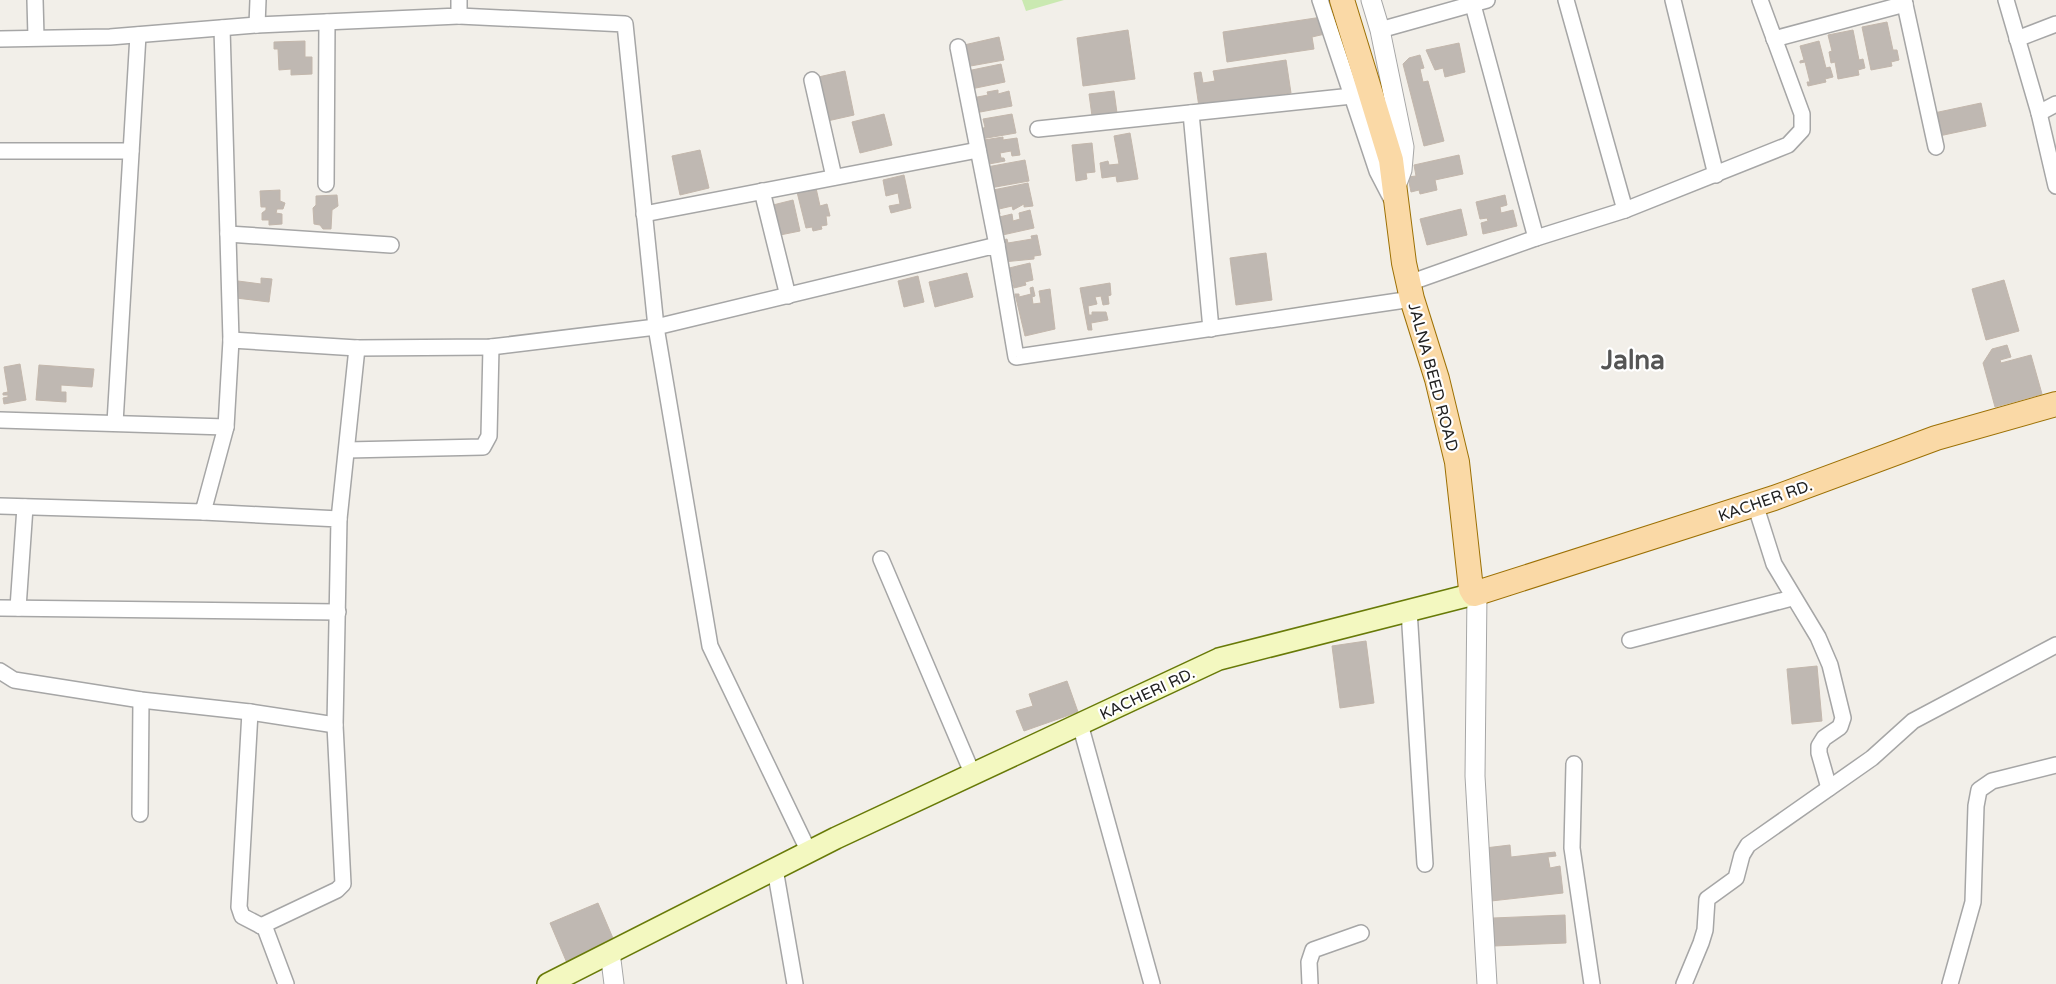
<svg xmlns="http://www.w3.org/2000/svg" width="2056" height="984" viewBox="0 0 2056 984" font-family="'Varela Round',sans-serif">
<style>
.grass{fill:#cae9b1}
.building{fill:#bfb8b2;stroke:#c3b7ac}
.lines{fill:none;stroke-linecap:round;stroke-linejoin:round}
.minor-casing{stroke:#a6a6a6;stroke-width:18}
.tertiary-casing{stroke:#a6a6a6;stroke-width:21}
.secondary-casing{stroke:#687a08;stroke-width:24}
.primary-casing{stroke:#9c7004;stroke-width:26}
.minor{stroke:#fff;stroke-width:15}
.tertiary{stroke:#fff;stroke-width:19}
.secondary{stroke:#f3f8c0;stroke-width:21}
.primary{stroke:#fad9a6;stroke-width:24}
.labels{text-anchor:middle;stroke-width:4.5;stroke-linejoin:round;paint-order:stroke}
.street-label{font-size:16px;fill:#222;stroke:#fff}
.town-label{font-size:26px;font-weight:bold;fill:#555;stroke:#fff}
</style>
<rect width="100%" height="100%" fill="#f2efe9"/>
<!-- grass -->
<polygon class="grass" points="1022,0 1064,0 1026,11"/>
<!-- building -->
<g class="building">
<polygon points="1322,17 1325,34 1312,37 1314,49 1227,62 1223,32"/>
<polygon points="1887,22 1893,50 1897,50 1899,60 1891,62 1892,66 1871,70 1862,27"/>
<polygon points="1128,30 1135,79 1083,86 1077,38"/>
<polygon points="1853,30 1859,60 1863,59 1865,68 1858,70 1859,75 1838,79 1835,62 1831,63 1829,52 1832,51 1828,35"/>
<polygon points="999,37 1004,60 965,67 963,59 969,58 964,45"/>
<polygon points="305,41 305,57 312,57 312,74 291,75 291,69 279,70 278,49 274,49 274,42"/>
<polygon points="1819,41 1826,68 1830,67 1833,77 1825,79 1826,82 1808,86 1807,82 1810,82 1805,62 1800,63 1800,61 1804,60 1800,46"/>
<polygon points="1459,43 1465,72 1445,77 1443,68 1435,70 1426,50"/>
<polygon points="1420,55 1424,68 1420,69 1423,82 1428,81 1444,141 1424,146 1403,64 1409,58"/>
<polygon points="1286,60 1291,93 1199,107 1194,73 1201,72 1203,83 1215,81 1213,71"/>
<polygon points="1001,64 1005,82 971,89 967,71"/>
<polygon points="845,71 854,115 823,122 814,78"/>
<polygon points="998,90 998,94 1009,91 1012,106 975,113 972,98 988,95 987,92"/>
<polygon points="1114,91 1117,113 1092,116 1089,94"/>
<polygon points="1981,103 1986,126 1939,136 1934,113"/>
<polygon points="884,114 892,145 860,153 852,122"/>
<polygon points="1012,114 1016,133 981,139 979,131 985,127 983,119"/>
<polygon points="1130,133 1138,179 1117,182 1116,176 1102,178 1100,163 1108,161 1109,165 1119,164 1114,136"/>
<polygon points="1003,137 1003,140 1017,138 1020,155 1012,156 1011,151 1000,153 1001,158 1004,158 1005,161 989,164 988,160 983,161 984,140"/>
<polygon points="1092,143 1095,172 1086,173 1087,179 1076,181 1072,145"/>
<polygon points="700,150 709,188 680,195 672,156"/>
<polygon points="1459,155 1463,174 1435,180 1437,190 1420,194 1419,190 1411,192 1408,177 1416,176 1414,165"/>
<polygon points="1025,160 1029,181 990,188 987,167"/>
<polygon points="904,175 911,208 891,213 889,206 900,204 898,193 886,196 883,180"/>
<polygon points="1028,183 1033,206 1024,207 1024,204 1013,210 1012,206 999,209 1000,214 993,215 988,191"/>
<polygon points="816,188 820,206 827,204 830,216 826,216 827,225 821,226 822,229 813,231 812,227 806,228 797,192"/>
<polygon points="280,190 280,201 285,203 283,209 277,209 276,213 282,214 282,224 269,225 269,220 262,220 262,213 266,210 266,207 261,207 260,191"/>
<polygon points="337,195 338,206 332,210 331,229 323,229 320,225 314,224 313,208 316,205 316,196"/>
<polygon points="1505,195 1507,205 1500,207 1501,213 1513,210 1517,226 1483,234 1481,223 1488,221 1487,218 1480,219 1476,202"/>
<polygon points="793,200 800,231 780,235 773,205"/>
<polygon points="1461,209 1467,235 1427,245 1420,219"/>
<polygon points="1030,210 1034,228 998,236 995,218 1012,214 1013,221 1020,219 1019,213"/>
<polygon points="1037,235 1041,255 1034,256 1034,259 1003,262 999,241 1007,239 1008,243 1032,239 1031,236"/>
<polygon points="1266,253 1272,300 1236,305 1230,258"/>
<polygon points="1030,263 1033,280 1025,282 1026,285 1014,288 1011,273 1006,274 1005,269"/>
<polygon points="967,273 973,297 935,307 929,282"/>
<polygon points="918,276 924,302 904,307 898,281"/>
<polygon points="261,278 272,279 269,302 236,298 238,281 261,284"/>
<polygon points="2004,280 2019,331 1986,340 1972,289"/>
<polygon points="1110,283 1111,295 1108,296 1109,304 1103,305 1101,296 1095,297 1097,304 1088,306 1089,315 1092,315 1092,312 1106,312 1108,320 1091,323 1092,330 1088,330 1080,288"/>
<polygon points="1033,287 1035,296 1032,297 1033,304 1041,303 1039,291 1050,289 1055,329 1025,336 1015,294 1019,294 1019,297 1031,294 1030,288"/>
<polygon points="2007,345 2011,357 2000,360 2001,363 2031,355 2042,394 1995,407 1983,363 1992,349"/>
<polygon points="20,364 26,400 4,404 3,398 8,397 8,395 3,395 3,393 8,392 4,367"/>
<polygon points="39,365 94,369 92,387 61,385 61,392 66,392 66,402 36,400"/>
<polygon points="1366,641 1374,703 1340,708 1332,646"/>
<polygon points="1817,666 1822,721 1792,724 1787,669"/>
<polygon points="1067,681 1078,712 1024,731 1016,711 1033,706 1029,694"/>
<polygon points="1510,845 1511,857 1555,852 1556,856 1548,857 1550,868 1560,866 1563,893 1491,901 1485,848"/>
<polygon points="598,903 615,943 567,963 550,923"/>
<polygon points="1565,915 1566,943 1494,946 1493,918"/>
</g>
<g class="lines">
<defs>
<g id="minor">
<polyline points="35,0 36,37"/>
<polyline points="1320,0 1377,171 1391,198"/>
<polyline points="1566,0 1625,210"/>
<polyline points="1673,0 1716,175"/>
<polyline points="1904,0 1936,147"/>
<polyline points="2006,0 2039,113 2056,186"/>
<polyline points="1473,5 1536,238"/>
<polyline points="459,16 625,24 656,327 710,646 809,852"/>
<polyline points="257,25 258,0"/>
<polyline points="1380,30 1487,0"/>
<polyline points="0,39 110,37 257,25 459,16 459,0"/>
<polyline points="1774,39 1905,4"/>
<polyline points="2017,39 2056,24"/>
<polyline points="958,47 997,245"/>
<polyline points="812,80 834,177"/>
<polyline points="1191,113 1211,329"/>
<polyline points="2039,113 2056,104"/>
<polyline points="1038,129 1352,96"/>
<polyline points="0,151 131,151"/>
<polyline points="326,184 327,22"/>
<polyline points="762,191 788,296"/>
<polyline points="644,214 978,150"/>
<polyline points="228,234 391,245"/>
<polyline points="1409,283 1536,238 1625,210 1788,145 1802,130 1802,114 1760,0"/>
<polyline points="231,340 357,348 491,347 656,327 997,245 1016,357 1412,299"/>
<polyline points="0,420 226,427"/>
<polyline points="115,423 138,35"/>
<polyline points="347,450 483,447 489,436 491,347"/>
<polyline points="1755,504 1774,564 1818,637 1830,665 1843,718 1840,727 1824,738 1819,746 1819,753 1829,788"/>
<polyline points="0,506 203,512 226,427 231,340 222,28"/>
<polyline points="339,519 357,348"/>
<polyline points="881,559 973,775"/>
<polyline points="0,608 338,612"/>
<polyline points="18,608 25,507"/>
<polyline points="1409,610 1425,864"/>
<polyline points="1630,640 1792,598"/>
<polyline points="0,671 14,680 141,700 250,712 335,725 339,519 203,512"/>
<polyline points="250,712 239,907 242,916 265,928 286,984"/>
<polyline points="1080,724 1152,984"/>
<polyline points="1574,764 1572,848 1592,984"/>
<polyline points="140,814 141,700"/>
<polyline points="775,869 795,984"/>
<polyline points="261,926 337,890 343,884 335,725"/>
<polyline points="1310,984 1309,962 1313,950 1361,933"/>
<polyline points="1684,984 1701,943 1705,930 1707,899 1736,878 1742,855 1748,845 1872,758 1913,721 2056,645"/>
<polyline points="1950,984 1973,902 1976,806 1979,790 1992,781 2056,765"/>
</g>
<g id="tertiary">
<polyline points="1371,0 1380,30 1404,147 1402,170 1396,186"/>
<polyline points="1477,594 1475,776 1487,984"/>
<polyline points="610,952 614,984"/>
</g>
<polyline id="secondary" points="548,984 836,838 1219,659 1474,594"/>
<polyline id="primary" points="1342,0 1391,160 1404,263 1412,299 1437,379 1457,462 1471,589 1474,594 1774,498 1936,438 2056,404"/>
</defs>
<!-- minor casing -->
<use href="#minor" class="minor-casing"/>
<!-- tertiary casing -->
<use href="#tertiary" class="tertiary-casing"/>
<!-- secondary casing -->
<use href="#secondary" class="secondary-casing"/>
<!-- primary casing -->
<use href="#primary" class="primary-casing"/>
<!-- minor -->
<use href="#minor" class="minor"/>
<!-- tertiary -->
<use href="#tertiary" class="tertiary"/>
<!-- secondary -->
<use href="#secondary" class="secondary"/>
<!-- primary -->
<use href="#primary" class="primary"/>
</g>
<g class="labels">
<!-- street labels -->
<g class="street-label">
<text transform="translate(1434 377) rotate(75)" y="6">JALNA BEED ROAD</text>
<text transform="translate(1765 500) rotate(-19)" y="6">KACHER RD.</text>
<text transform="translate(1147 693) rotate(-25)" y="6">KACHERI RD.</text>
</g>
<!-- town labels -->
<g class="town-label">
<text x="1633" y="369">Jalna</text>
</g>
</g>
</svg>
